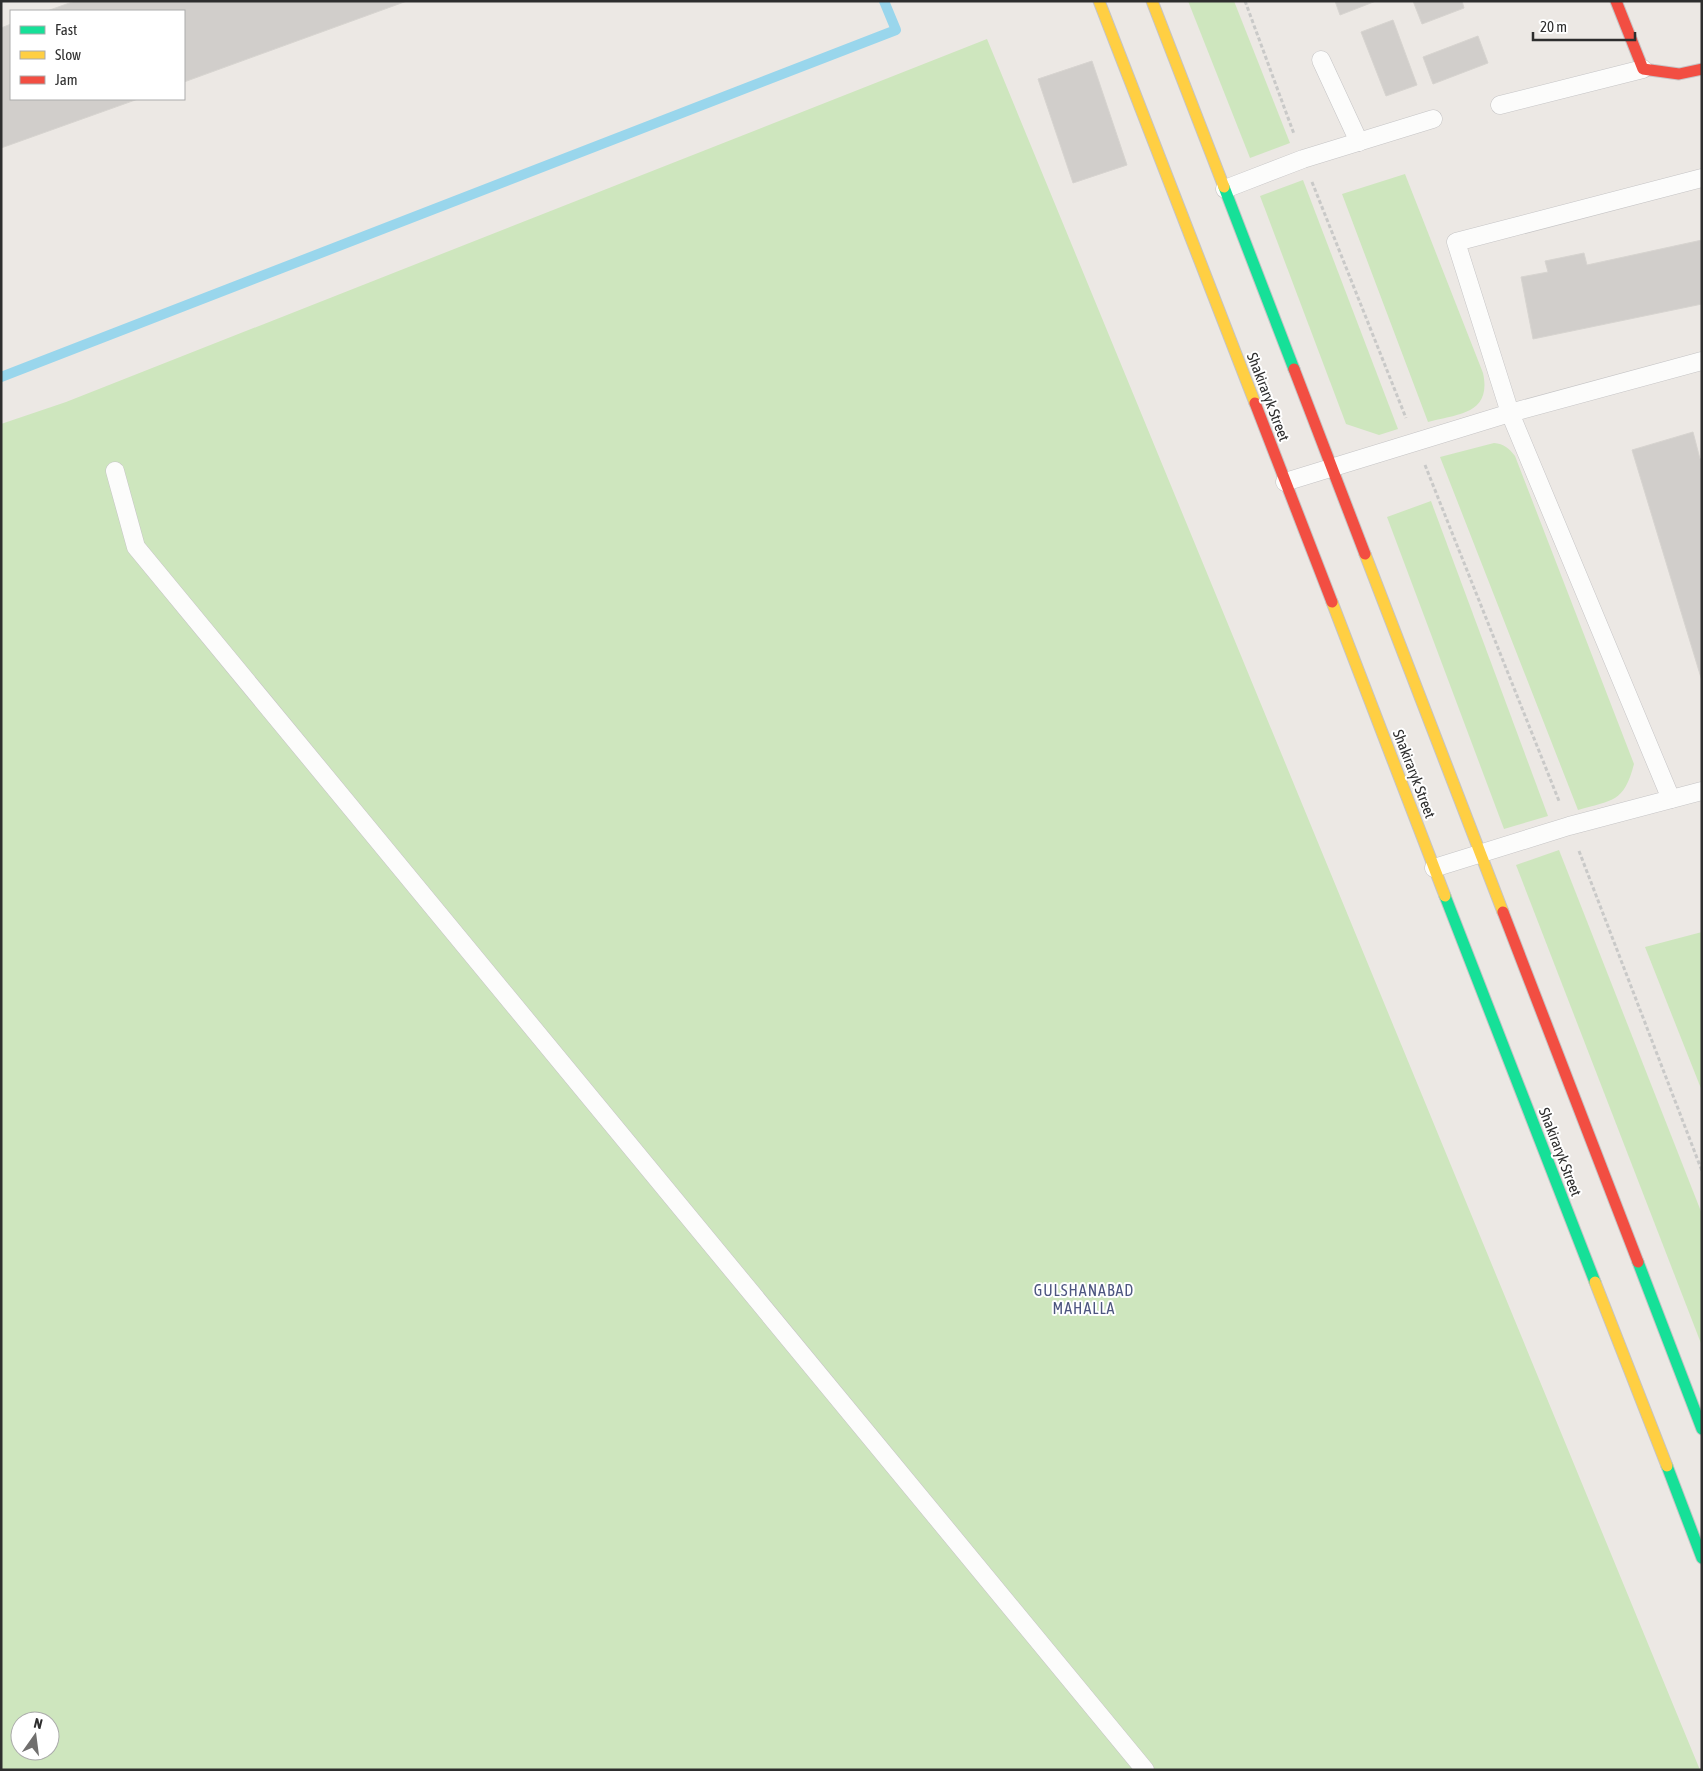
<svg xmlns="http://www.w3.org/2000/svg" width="1703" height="1771" viewBox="0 0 1703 1771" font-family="'Asap Condensed',sans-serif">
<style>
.green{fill:#cee6be;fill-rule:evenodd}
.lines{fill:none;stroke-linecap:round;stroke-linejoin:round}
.stream{stroke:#99d6ec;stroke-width:10}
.building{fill:#d1cecb;stroke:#d7d4d0}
.lane-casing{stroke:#c5c4c5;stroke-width:19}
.fast-casing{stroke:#c5c4c5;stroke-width:13}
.slow-casing{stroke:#c5c4c5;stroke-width:13}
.jam-casing{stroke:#c5c4c5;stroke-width:13}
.path{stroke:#c9c9c8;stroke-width:3;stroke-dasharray:4 2.5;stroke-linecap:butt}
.lane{stroke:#fcfcfb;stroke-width:18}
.fast{stroke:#16e098;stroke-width:11}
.slow{stroke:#ffcf43;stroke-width:11}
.jam{stroke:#f24e42;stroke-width:11}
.labels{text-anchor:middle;stroke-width:4;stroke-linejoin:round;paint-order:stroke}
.street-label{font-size:15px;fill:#2e2e2e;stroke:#fff}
.neighbourhood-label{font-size:16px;letter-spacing:1px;fill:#4d5680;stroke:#fff}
</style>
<rect width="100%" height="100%" fill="#ece8e4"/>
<!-- green -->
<g class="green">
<polygon points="1188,1 1234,1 1290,143 1250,158"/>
<path d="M987 39 1700 1770H1V424L66 402ZM20 1721H50V1751H20Z"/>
<path d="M1405 174 1483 373C1492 414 1458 414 1428 422L1342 194Z"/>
<polygon points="1303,180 1398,429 1379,435 1346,424 1260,196"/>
<path d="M1494 443C1504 444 1509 448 1515 456L1634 764C1624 803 1612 800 1578 810L1440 457Z"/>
<polygon points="1431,501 1548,816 1504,829 1387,517"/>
<polygon points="1559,850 1702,1214 1702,1346 1516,865"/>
<polygon points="1702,932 1702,1091 1645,947"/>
</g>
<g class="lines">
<!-- stream -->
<polyline class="stream" points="1,377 896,30 884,1"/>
</g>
<!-- building -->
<g class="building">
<polygon points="75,1 407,1 184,82 184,11 47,11"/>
<polygon points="1335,1 1376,1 1340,15"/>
<polygon points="1413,1 1462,1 1464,8 1422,24"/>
<polygon points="1393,20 1417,85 1386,96 1361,32"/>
<polygon points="11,24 11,99 138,99 1,148 1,28"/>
<polygon points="1478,36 1488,63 1433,84 1423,57"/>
<polygon points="1092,61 1127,165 1073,183 1038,79"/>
<polygon points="1702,240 1702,304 1533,339 1521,277 1548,272 1545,261 1584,253 1587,265"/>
<polygon points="1693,432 1700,459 1702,458 1702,681 1632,450"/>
</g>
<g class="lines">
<defs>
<g id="lane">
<polyline points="1321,60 1359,142"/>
<polyline points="1500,105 1643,69"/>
<polyline points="1225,189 1303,159 1433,119"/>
<polyline points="115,471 136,547 1145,1770"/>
<polyline points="1285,482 1510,413 1702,361"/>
<polyline points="1671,799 1510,413 1456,242 1702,178"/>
<polyline points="1434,868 1569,826 1702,791"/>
</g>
<g id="fast">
<polyline points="1224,187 1294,369"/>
<polyline points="1445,896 1595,1282"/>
<polyline points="1638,1262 1702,1429"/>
<polyline points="1667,1466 1702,1558"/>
</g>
<g id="slow">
<polyline points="1099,1 1255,403"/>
<polyline points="1152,1 1224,187"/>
<polyline points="1365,554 1503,912"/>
<polyline points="1332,602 1445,896"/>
<polyline points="1595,1282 1667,1466"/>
</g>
<g id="jam">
<polyline points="1616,1 1643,69 1679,74 1702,69"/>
<polyline points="1294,369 1365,554"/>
<polyline points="1255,403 1332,602"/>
<polyline points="1503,912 1638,1262"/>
</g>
</defs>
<!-- lane casing -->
<use href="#lane" class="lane-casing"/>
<!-- fast casing -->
<use href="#fast" class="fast-casing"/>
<!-- slow casing -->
<use href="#slow" class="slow-casing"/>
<!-- jam casing -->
<use href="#jam" class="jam-casing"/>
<!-- path -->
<g class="path">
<polyline points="1245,1 1294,134"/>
<polyline points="1312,182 1406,418"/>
<polyline points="1425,465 1559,801"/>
<polyline points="1579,851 1702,1171"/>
</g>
<!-- lane -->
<use href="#lane" class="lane"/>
<!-- fast -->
<use href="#fast" class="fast"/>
<!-- slow -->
<use href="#slow" class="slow"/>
<!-- jam -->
<use href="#jam" class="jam"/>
</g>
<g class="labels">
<!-- street labels -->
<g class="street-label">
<text transform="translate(1268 397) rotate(69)" y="5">Shakiraryk Street</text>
<text transform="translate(1414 774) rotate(69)" y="5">Shakiraryk Street</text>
<text transform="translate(1560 1152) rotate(69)" y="5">Shakiraryk Street</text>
</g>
<!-- neighbourhood labels -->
<g class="neighbourhood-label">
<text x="1084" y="1296">GULSHANABAD<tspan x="1084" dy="18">MAHALLA</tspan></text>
</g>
</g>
<!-- border -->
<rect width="1703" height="1771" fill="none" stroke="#2e2e2e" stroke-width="5"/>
<!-- legend -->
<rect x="10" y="10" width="175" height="90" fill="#ffffff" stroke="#ababab"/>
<rect x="20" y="26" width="25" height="8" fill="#16e098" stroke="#ababab"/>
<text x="55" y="35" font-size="15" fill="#2e2e2e">Fast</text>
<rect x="20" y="51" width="25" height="8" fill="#ffcf43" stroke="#ababab"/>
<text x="55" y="60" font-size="15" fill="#2e2e2e">Slow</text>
<rect x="20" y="76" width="25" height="8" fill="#f24e42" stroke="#ababab"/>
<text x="55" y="85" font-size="15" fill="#2e2e2e">Jam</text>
<!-- north arrow -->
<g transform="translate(35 1736) rotate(14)"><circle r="24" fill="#ffffff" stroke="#ababab"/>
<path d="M0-4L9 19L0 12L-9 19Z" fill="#706f6e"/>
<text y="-8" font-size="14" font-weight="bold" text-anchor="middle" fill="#2e2e2e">N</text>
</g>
<!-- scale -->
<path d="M1533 32v8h102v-8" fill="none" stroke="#2e2e2e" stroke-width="2.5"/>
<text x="1540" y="32" font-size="15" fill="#2e2e2e" stroke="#ffffff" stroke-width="4" paint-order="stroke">20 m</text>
</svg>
